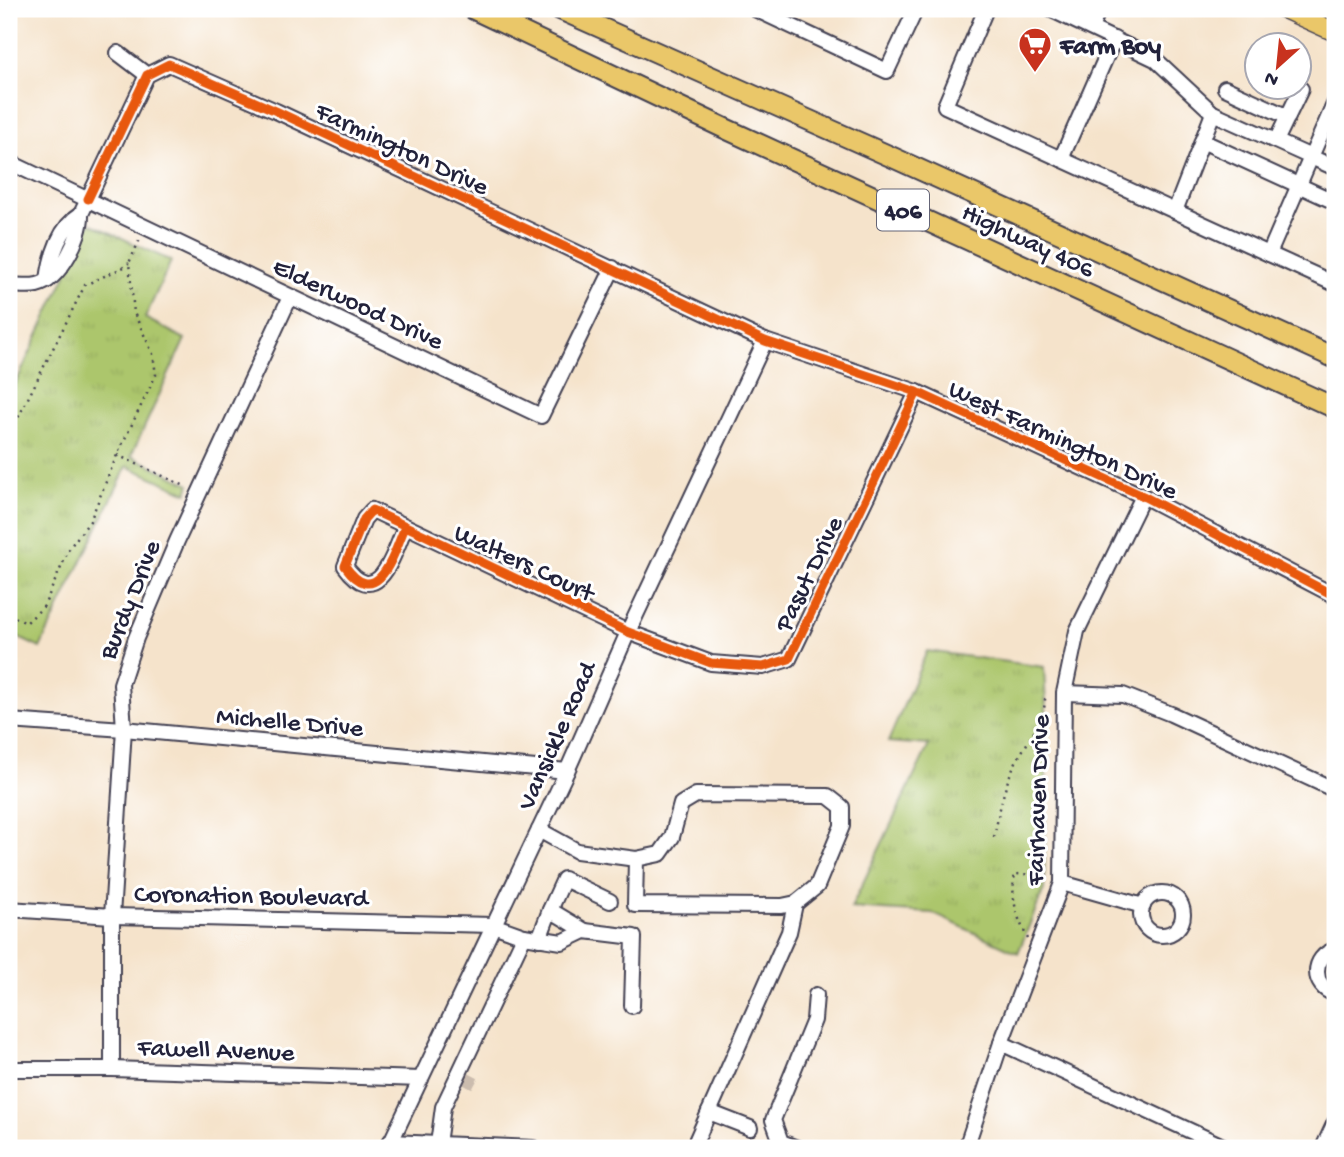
<svg xmlns="http://www.w3.org/2000/svg" width="1344" height="1157" viewBox="0 0 1344 1157" font-family="'Gochi Hand',sans-serif">
<style>
.park{fill:url(#park-tufts);stroke:#677454;stroke-width:2}
.lines{fill:none;stroke-linecap:round;stroke-linejoin:round}
.minor-tunnel{stroke:#cbbcae;stroke-width:14;stroke-dasharray:14 7;stroke-linecap:butt}
.minor-casing{stroke:#423f51;stroke-width:18}
.major-casing{stroke:#423f51;stroke-width:21}
.highway-casing{stroke:#423f51;stroke-width:23}
.path{stroke:#423f51;stroke-width:2.5;stroke-dasharray:2 5;stroke-linecap:butt}
.minor{stroke:#fff;stroke-width:14}
.major{stroke:#eac769;stroke-width:18}
.highway{stroke:#eac769;stroke-width:19}
.cycleway-casing{stroke:#fff;stroke-width:13}
.cycleway{stroke:#e8590c;stroke-width:9}
.labels{text-anchor:middle;stroke-width:6;stroke-linejoin:round;paint-order:stroke}
.shield{fill:#fff;stroke:#646476;stroke-width:2}
.shield-label{font-size:24px;font-weight:bold;fill:#22223b}
.poi-label{font-size:26px;font-weight:bold;fill:#22223b;stroke:#fff;text-anchor:start}
.street-label{font-size:26px;fill:#22223b;stroke:#fff}
</style>
<defs>
<pattern id="park-tufts" width="24" height="20" patternUnits="userSpaceOnUse" patternTransform="scale(1.75)"><rect width="24" height="20" fill="#acc66c"/><path d="M3 7l-1-3M5 7V3M7 7l1-3M15 17l-1-3M17 17v-4M19 17l1-3" fill="none" stroke="#94aa5e"/></pattern>
</defs>
<rect width="100%" height="100%" fill="#fff"/>
<filter id="ink" filterUnits="userSpaceOnUse"><feTurbulence type="fractalNoise" baseFrequency=".0143" numOctaves="2"/><feDisplacementMap in="SourceGraphic" scale="14" xChannelSelector="R" yChannelSelector="G"/><feConvolveMatrix kernelMatrix="1 2 1 2 8 2 1 2 1" color-interpolation-filters="sRGB"/></filter>
<filter id="wash" filterUnits="userSpaceOnUse"><feTurbulence type="fractalNoise" baseFrequency=".00686" numOctaves="4" result="noise"/><feDisplacementMap in="SourceGraphic" scale="28" xChannelSelector="R" yChannelSelector="G"/><feGaussianBlur stdDeviation="1.57" result="paint"/><feColorMatrix in="noise" values="0 0 0 0 0 0 0 0 0 0 0 0 0 0 0 0 0 1.4 0 .05"/><feComposite in="paint" operator="in"/></filter>
<g filter="url(#wash)">
<rect width="100%" height="100%" fill="#f5e3cb"/>
<!-- park -->
<g class="park">
<polygon points="90,223 171,261 145,318 185,339 131,456 190,484 187,493 127,466 40,648 9,633 9,398"/>
<polygon points="927,651 1044,667 1047,727 1044,889 1018,953 932,913 851,908 929,745 888,742"/>
</g>
</g>
<g filter="url(#ink)">
<g class="lines">
<!-- minor-tunnel -->
<polyline class="minor-tunnel" points="466,1086 472,1075"/>
<defs>
<g id="minor">
<polyline points="755,9 887,71 916,9"/>
<polyline points="986,9 945,106 1269,254"/>
<polyline points="1050,9 1155,59 1213,113 1311,157 1269,254 1335,284"/>
<polyline points="1091,28 1099,9"/>
<polyline points="118,53 147,75"/>
<polyline points="1225,88 1288,117"/>
<polyline points="1335,102 1311,157 1335,168"/>
<polyline points="1202,141 1335,202"/>
<polyline points="1276,141 1301,89"/>
<polyline points="1061,159 1114,39"/>
<polyline points="9,162 541,416 613,268"/>
<polyline points="1175,211 1213,113"/>
<path d="M48 280C51 255 60 227 81 214"/>
<path d="M9 285C17 285 29 287 37 285 60 280 82 236 81 214L147 75 169 64 276 111 765 341 917 392 1143 496 1335 596"/>
<path d="M405 527C394 553 378 612 345 566L364 519 372 510 628 632 711 663 763 667 789 659 917 392"/>
<polyline points="1064,693 1123,695 1171,714 1335,790"/>
<polyline points="9,721 124,729 567,771"/>
<polyline points="539,830 577,851 636,859 660,854 672,837 681,804 696,795 828,796 842,807 842,826 817,886 796,903 782,906 635,905 636,859"/>
<polyline points="1062,883 1143,906"/>
<circle cx="1162" cy="914" r="21"/>
<polyline points="9,909 112,916 493,925 524,936 443,1107 438,1144"/>
<polyline points="550,910 564,879 610,901"/>
<polyline points="524,936 562,942 585,931 634,937 632,1006"/>
<polyline points="539,939 550,910 585,931"/>
<path d="M1335 950C1311 956 1311 987 1335 994"/>
<polyline points="1001,1043 1227,1148"/>
<polyline points="9,1069 112,1069 421,1079"/>
<polyline points="112,1069 112,916 124,729 121,684 136,638 177,541 290,297"/>
<polyline points="709,1112 750,1128"/>
<polyline points="390,1142 533,1148"/>
<polyline points="388,1148 567,771 628,632 765,341"/>
<polyline points="693,1148 789,932 795,904"/>
<polyline points="797,1148 781,1142 773,1120 814,1020 816,995"/>
<polyline points="966,1148 1001,1043 1062,883 1064,693 1077,631 1143,496"/>
<polyline points="1323,1148 1335,1122"/>
</g>
<polyline id="major" points="1284,9 1335,32"/>
<g id="highway">
<polyline points="473,9 724,128 1335,408"/>
<polyline points="559,9 894,158 1335,358"/>
</g>
</defs>
<!-- minor casing -->
<use href="#minor" class="minor-casing"/>
<!-- major casing -->
<use href="#major" class="major-casing"/>
<!-- highway casing -->
<use href="#highway" class="highway-casing"/>
<!-- path -->
<g class="path">
<polyline points="9,436 85,285 124,267 129,263"/>
<polyline points="117,455 187,487"/>
<polyline points="9,614 26,623 44,606 70,547 90,521 117,455 156,375 153,354 134,313 129,263 140,239"/>
<path d="M994 837C999 813 1003 790 1013 768 1023 746 1045 723 1045 699L1049 697"/>
<path d="M1028 939C1017 918 1010 897 1015 874L1049 875"/>
</g>
<!-- minor -->
<use href="#minor" class="minor"/>
<!-- major -->
<use href="#major" class="major"/>
<!-- highway -->
<use href="#highway" class="highway"/>
<defs>
<g id="cycleway">
<polyline points="88,199 147,75 169,64 276,111 765,341 917,392 1143,496 1335,596"/>
<path d="M405 527C394 553 378 612 345 566L364 519 372 510 628 632 711 663 763 667 789 659 917 392"/>
</g>
</defs>
<!-- cycleway casing -->
<use href="#cycleway" class="cycleway-casing"/>
<!-- cycleway -->
<use href="#cycleway" class="cycleway"/>
</g>
</g>
<!-- icons -->
<defs>
<symbol id="supermarket-pin" viewBox="-11 -11 22 30"><path d="M0 17L-7.5 6A9.5 9.5 0 1 1 7.5 6Z" fill="#c8321e" stroke="#fff"/><path d="M-6-5.5h2.5l.6 2H6L4.5 2H-2.5L-4.4-4H-6ZM-1.5 3.2a1.3 1.3 0 1 0 .1 0ZM3 3.2a1.3 1.3 0 1 0 .1 0Z" fill="#fff"/></symbol>
</defs>
<g fill-rule="evenodd">
<use href="#supermarket-pin" x="1016" y="25" width="38" height="52"/>
</g>
<g class="labels">
<!-- shield labels -->
<rect class="shield" x="877" y="189.5" width="52" height="41" rx="5"/>
<g class="shield-label">
<text x="903" y="218">406</text>
</g>
<!-- poi labels -->
<g class="poi-label">
<text x="1060" y="53">Farm Boy</text>
</g>
<!-- street labels -->
<g class="street-label">
<text transform="translate(403 147) rotate(25)" y="9">Farmington Drive</text>
<text transform="translate(1029 239) rotate(25)" y="9">Highway 406</text>
<text transform="translate(359 302) rotate(25)" y="9">Elderwood Drive</text>
<text transform="translate(1064 438) rotate(25)" y="9">West Farmington Drive</text>
<text transform="translate(525 561) rotate(25)" y="9">Walters Court</text>
<text transform="translate(807 573) rotate(-64)" y="9">Pasut Drive</text>
<text transform="translate(128 599) rotate(-68)" y="9">Burdy Drive</text>
<text transform="translate(290 720) rotate(5)" y="9">Michelle Drive</text>
<text transform="translate(555 735) rotate(-66)" y="9">Vansickle Road</text>
<text transform="translate(1036 800) rotate(-88)" y="9">Fairhaven Drive</text>
<text transform="translate(251 894) rotate(1)" y="9">Coronation Boulevard</text>
<text transform="translate(216 1048) rotate(2)" y="9">Fawell Avenue</text>
</g>
</g>
<!-- margin -->
<rect width="1344" height="1157" fill="none" stroke="#fff" stroke-width="35"/>
<!-- north arrow -->
<g transform="translate(1278 66) rotate(207)"><circle r="33" fill="#ffffff" stroke="#a7a7b1" stroke-width="2"/>
<path d="M0-5L12 26L0 18L-12 26Z" fill="#c8321e"/>
<text y="-10" font-size="19" font-weight="bold" text-anchor="middle" fill="#22223b">N</text>
</g>
</svg>
